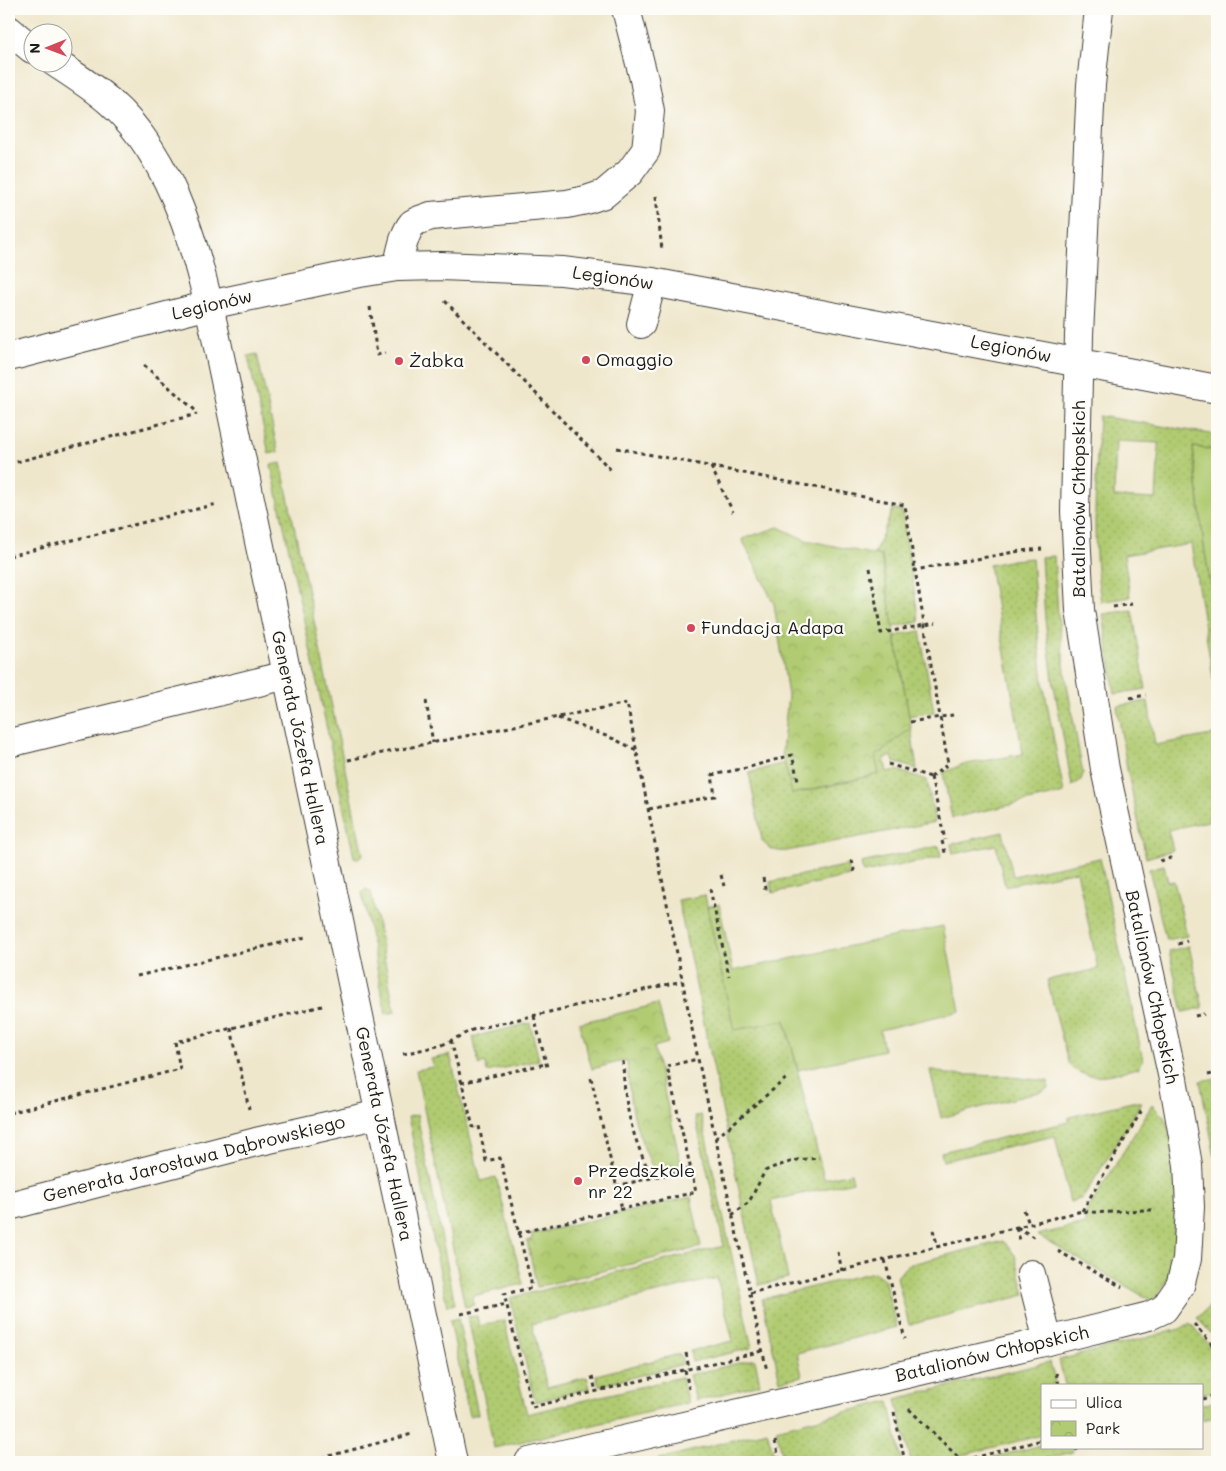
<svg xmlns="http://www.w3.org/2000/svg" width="1226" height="1471" viewBox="0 0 1226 1471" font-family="Mali,sans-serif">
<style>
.grass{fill:url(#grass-dots);stroke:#667446;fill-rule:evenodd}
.park{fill:url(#park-crowns);stroke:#667446}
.garden{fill:#b0cb71;stroke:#667446}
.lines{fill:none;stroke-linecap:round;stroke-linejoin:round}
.minor-casing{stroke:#3c3a36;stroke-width:30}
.path{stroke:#3c3a36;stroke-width:3;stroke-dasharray:4 4;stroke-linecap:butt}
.minor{stroke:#fff;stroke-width:28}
.poi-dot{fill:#d1495b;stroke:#fdfcf7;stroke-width:2}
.labels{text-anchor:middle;stroke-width:4.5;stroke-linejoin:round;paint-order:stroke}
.street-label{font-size:18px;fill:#1c1c1c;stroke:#fdfcf7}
.poi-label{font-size:18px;fill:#1c1c1c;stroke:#fdfcf7;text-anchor:start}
</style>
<defs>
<pattern id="grass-dots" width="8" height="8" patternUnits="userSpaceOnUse" patternTransform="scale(1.25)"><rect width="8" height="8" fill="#b0cb71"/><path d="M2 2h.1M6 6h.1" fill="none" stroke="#97ae61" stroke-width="1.8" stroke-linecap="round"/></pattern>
<pattern id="park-crowns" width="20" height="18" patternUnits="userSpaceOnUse" patternTransform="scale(1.25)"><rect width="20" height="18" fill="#b0cb71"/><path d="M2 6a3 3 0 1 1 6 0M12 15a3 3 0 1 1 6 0" fill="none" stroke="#97ae61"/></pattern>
</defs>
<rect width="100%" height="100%" fill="#fdfcf7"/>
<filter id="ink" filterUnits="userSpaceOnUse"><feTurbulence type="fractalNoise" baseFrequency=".02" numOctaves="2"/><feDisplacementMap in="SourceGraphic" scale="10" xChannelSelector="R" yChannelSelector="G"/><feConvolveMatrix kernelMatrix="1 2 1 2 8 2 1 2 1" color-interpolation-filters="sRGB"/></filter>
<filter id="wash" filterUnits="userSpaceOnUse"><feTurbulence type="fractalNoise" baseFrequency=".0096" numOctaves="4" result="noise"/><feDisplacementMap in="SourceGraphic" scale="20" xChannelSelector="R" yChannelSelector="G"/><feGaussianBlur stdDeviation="1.12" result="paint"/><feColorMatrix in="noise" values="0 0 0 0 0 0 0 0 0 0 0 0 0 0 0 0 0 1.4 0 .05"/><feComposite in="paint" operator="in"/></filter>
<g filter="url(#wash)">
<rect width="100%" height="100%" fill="#efe7cc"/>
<!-- grass -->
<g class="grass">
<polygon points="257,354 278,452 269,454 248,356"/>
<path d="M1099 416 1217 435V450L1193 447 1204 546 1217 627V702L1191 544 1124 555 1130 597 1101 602C1091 541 1096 478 1099 416ZM1116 441 1159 443 1156 499 1114 497Z"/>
<polygon points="281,463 363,855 358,859 354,857 271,465"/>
<polygon points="893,509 902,511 919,622 893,627 882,556 874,554"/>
<polygon points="1054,556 1058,614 1066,679 1083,774 1081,780 1072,786 1053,680 1045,620 1041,557"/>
<polygon points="1032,558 1036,615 1043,682 1064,793 952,818 943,773 961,765 1023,754 989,565 1013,560"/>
<polygon points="1132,610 1146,689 1115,694 1103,614"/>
<polygon points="920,631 934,712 909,716 895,636"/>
<polygon points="1148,701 1155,745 1217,734 1217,819 1168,830 1173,850 1146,858 1127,769 1117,706"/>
<path d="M911 728 917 769 894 762 892 756 884 758 887 772 896 770 927 780 935 822 787 851C776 852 768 850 762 840L749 773 784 763 793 794 879 774 874 756Z"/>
<path d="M1003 832 1013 876 1100 858 1143 1060 1139 1068C1116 1072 1083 1086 1068 1062L1047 980 1098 969 1077 871 1005 886 996 845 953 854 951 844Z"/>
<polygon points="939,846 941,857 863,873 861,863"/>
<polygon points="847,865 849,876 773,893 770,882"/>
<polygon points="1164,865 1168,882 1174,881 1187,936 1166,940 1149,869"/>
<polygon points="366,889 371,892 395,1012 386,1014 362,893"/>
<polygon points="705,895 723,981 785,1019 824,1179 851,1173 853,1182 771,1201 788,1278 759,1285 678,900"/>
<polygon points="1189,946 1203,1008 1183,1012 1169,951"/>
<polygon points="530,1023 539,1060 487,1072 485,1063 479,1065 473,1037"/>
<polygon points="450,1055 481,1181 496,1177 523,1284 473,1296 474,1305 465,1307 416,1070 433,1067 431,1059"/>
<polygon points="930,1070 935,1070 946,1074 1002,1076 1048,1081 1048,1088 1043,1091 941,1118"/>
<polygon points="1217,1078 1217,1166 1200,1081"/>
<polygon points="1132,1102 1142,1102 1083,1198 1070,1202 1055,1136 943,1161 941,1152 1069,1122 1069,1117"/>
<path d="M1152 1105 1164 1117 1168 1126C1177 1172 1183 1233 1167 1279 1164 1287 1158 1294 1152 1301L1037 1235 1086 1224 1084 1216Z"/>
<polygon points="417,1115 455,1304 447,1306 408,1117"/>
<polygon points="701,1115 752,1348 692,1362 690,1351 733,1341 717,1278 532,1324 547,1387 587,1377 590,1388 535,1402 510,1298 724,1246 695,1116"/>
<polygon points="1003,1241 1015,1255 1025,1295 909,1325 897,1277 907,1265"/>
<polygon points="874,1272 884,1279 897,1327 797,1353 802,1376 780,1381 762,1299"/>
<polygon points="1217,1299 1217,1340 1197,1318"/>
<polygon points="477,1316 479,1326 504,1320 527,1414 681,1377 688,1403 494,1448 468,1317"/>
<polygon points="458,1318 478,1414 469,1416 450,1320"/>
<polygon points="1190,1323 1217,1354 1217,1390 1202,1394 1202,1385 1065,1385 1059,1360 1180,1329"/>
<polygon points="680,1354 683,1364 599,1386 596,1375"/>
<polygon points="755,1359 760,1384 696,1401 689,1375"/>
<polygon points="1050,1362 1056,1385 1042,1385 1042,1435 935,1462 911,1462 896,1399"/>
<polygon points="889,1401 902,1462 784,1462 776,1429"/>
<polygon points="1217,1401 1217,1421 1216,1417 1202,1420 1202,1405"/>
<polygon points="767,1431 776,1462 657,1462 656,1460"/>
<polygon points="1042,1445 1042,1447 1071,1447 1073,1452 1033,1462 989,1462 991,1458"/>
</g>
<!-- park -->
<g class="park">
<polygon points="778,527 806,540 881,556 911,728 875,756 879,774 792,794 782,752 788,696 774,604 742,539"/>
<path d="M658 1004 668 1043 654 1047 681 1164 654 1170C635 1131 629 1103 627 1060L592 1069 579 1023Z"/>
<polygon points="691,1197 701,1247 537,1287 527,1241 532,1239 532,1234"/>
</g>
<!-- garden -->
<g class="garden">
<polygon points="1193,447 1217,450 1217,627 1204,546"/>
<polygon points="719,904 733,971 943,926 960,1011 880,1030 884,1050 798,1070 785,1020 734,1030 707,907"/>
</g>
</g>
<g filter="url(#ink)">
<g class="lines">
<defs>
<g id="minor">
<polyline points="9,30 32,49"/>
<path d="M54 62C74 75 93 87 110 102 177 161 200 263 218 347L453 1462"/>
<path d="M397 267C401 254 403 235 412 224 416 220 426 218 431 216L567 204 586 200 604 194 630 172 646 150 650 111 644 79 626 9"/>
<polyline points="641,324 652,282"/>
<polyline points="9,357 209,305 354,274 397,267 441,266 562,271 652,282 1217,389"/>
<polyline points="9,743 287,675"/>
<polyline points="9,1206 256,1142 380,1114"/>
<polyline points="1031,1274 1048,1341"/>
<polyline points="529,1462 1048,1341 1149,1316 1164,1309 1180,1286 1187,1259 1190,1207 1188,1165 1173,1079 1105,769 1080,610 1075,511 1079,335 1091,85 1099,9"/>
</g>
</defs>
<!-- minor casing -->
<use href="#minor" class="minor-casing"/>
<!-- path -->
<g class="path">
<polyline points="656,196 662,250"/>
<polyline points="445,301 612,471"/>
<polyline points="370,307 377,355 385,353"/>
<polyline points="144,365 196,411"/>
<polyline points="617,448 905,505 915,570"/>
<polyline points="9,464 197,414"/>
<polyline points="711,467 733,512"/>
<polyline points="9,556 217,504"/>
<polyline points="870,568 881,633 936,623"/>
<polyline points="1113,607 1132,604"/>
<polyline points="1130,698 1146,695"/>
<polyline points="426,701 433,743"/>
<polyline points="558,718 614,739 636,750"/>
<polyline points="910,722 953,715"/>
<polyline points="348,760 627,703 698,1059 767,1371"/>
<polyline points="888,764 931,777"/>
<polyline points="931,777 948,764 915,570 1020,551 1042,549"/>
<polyline points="931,777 945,840"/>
<polyline points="649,809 715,796 712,775 746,768 792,755 798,780"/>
<polyline points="942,841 946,856"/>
<polyline points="852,860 855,875"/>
<polyline points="1160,861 1171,858 1172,861"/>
<polyline points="721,875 724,886"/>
<polyline points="763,878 766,894"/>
<polyline points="710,889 729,976"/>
<polyline points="1178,944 1187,941"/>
<polyline points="137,976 306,937"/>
<polyline points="534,1016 547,1067"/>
<polyline points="1195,1016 1204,1014"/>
<polyline points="231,1028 249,1109"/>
<polyline points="451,1040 473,1127 479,1126 486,1161 500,1158 531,1282 531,1288 504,1294 532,1407 762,1351"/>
<polyline points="403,1054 442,1045 472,1030 682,981"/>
<path d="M623 1061C624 1107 632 1136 652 1178"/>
<polyline points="1208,1075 1217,1073"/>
<polyline points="591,1078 622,1209"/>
<polyline points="461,1083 545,1064"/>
<polyline points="9,1113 180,1069 175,1042 322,1006"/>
<polyline points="716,1138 789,1076"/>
<polyline points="616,1186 690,1169"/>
<polyline points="1024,1210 1029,1224"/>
<polyline points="1082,1211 1142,1110"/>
<polyline points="732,1215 749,1202 765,1171 774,1167 797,1160 819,1158"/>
<polyline points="1017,1227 1037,1239"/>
<polyline points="1016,1228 1021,1243"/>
<polyline points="933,1230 938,1247"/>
<polyline points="518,1233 696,1192 667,1066 698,1059"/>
<polyline points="1058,1251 1122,1287"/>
<polyline points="838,1252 842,1271"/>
<polyline points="885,1260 905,1339"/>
<path d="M750 1293 1082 1211C1106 1215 1131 1209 1156 1210"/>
<polyline points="461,1314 507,1304"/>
<polyline points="1194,1324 1217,1350"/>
<polyline points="686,1353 689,1369"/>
<polyline points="685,1370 689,1389"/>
<polyline points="1056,1373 1059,1385"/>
<polyline points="592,1376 596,1391"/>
<polyline points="1202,1399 1217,1395"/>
<polyline points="909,1409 962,1461"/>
<polyline points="894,1412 905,1462"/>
<polyline points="775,1441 780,1462"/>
<polyline points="1076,1447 1077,1451"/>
<polyline points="243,1462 244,1462"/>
<polyline points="306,1462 412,1434"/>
<polyline points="958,1462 1042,1440"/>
</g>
<!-- minor -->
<use href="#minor" class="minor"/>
</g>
</g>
<!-- markers -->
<g class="poi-dot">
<circle cx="586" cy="360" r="5"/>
<circle cx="399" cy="361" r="5"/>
<circle cx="691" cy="628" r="5"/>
<circle cx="578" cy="1181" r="5"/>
</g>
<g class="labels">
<!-- street labels -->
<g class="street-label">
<text transform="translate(613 278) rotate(8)" y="6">Legionów</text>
<text transform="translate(212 305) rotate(-13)" y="6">Legionów</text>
<text transform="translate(1011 349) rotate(11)" y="6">Legionów</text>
<text transform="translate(1079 499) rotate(-90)" y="6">Batalionów Chłopskich</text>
<text transform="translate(300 738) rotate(78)" y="6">Generała Józefa Hallera</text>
<text transform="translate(1152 987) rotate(78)" y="6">Batalionów Chłopskich</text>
<text transform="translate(384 1134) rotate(78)" y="6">Generała Józefa Hallera</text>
<text transform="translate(194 1159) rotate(-14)" y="6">Generała Jarosława Dąbrowskiego</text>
<text transform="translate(992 1354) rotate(-13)" y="6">Batalionów Chłopskich</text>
</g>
<!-- poi labels -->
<g class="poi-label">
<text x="596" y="366">Omaggio</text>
<text x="409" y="367">Żabka</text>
<text x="701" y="634">Fundacja Adapa</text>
<text x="588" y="1177">Przedszkole<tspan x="588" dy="21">nr 22</tspan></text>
</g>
</g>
<!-- margin -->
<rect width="1226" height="1471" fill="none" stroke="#fdfcf7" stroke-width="30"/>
<!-- legend -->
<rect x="1041" y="1384" width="162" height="65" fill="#fdfcf7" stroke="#a3a29f"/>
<rect x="1051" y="1400" width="25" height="8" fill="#ffffff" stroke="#a3a29f"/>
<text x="1086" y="1408" font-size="15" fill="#1c1c1c">Ulica</text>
<rect x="1051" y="1421" width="25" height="15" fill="url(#park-crowns)" stroke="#a3a29f"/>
<text x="1086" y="1434" font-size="15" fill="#1c1c1c">Park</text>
<!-- north arrow -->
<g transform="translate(48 48) rotate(269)"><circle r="24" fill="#fdfcf7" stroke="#a3a29f"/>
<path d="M0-4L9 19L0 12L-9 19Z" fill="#d1495b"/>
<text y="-8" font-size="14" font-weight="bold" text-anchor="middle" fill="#1c1c1c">N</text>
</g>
</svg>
